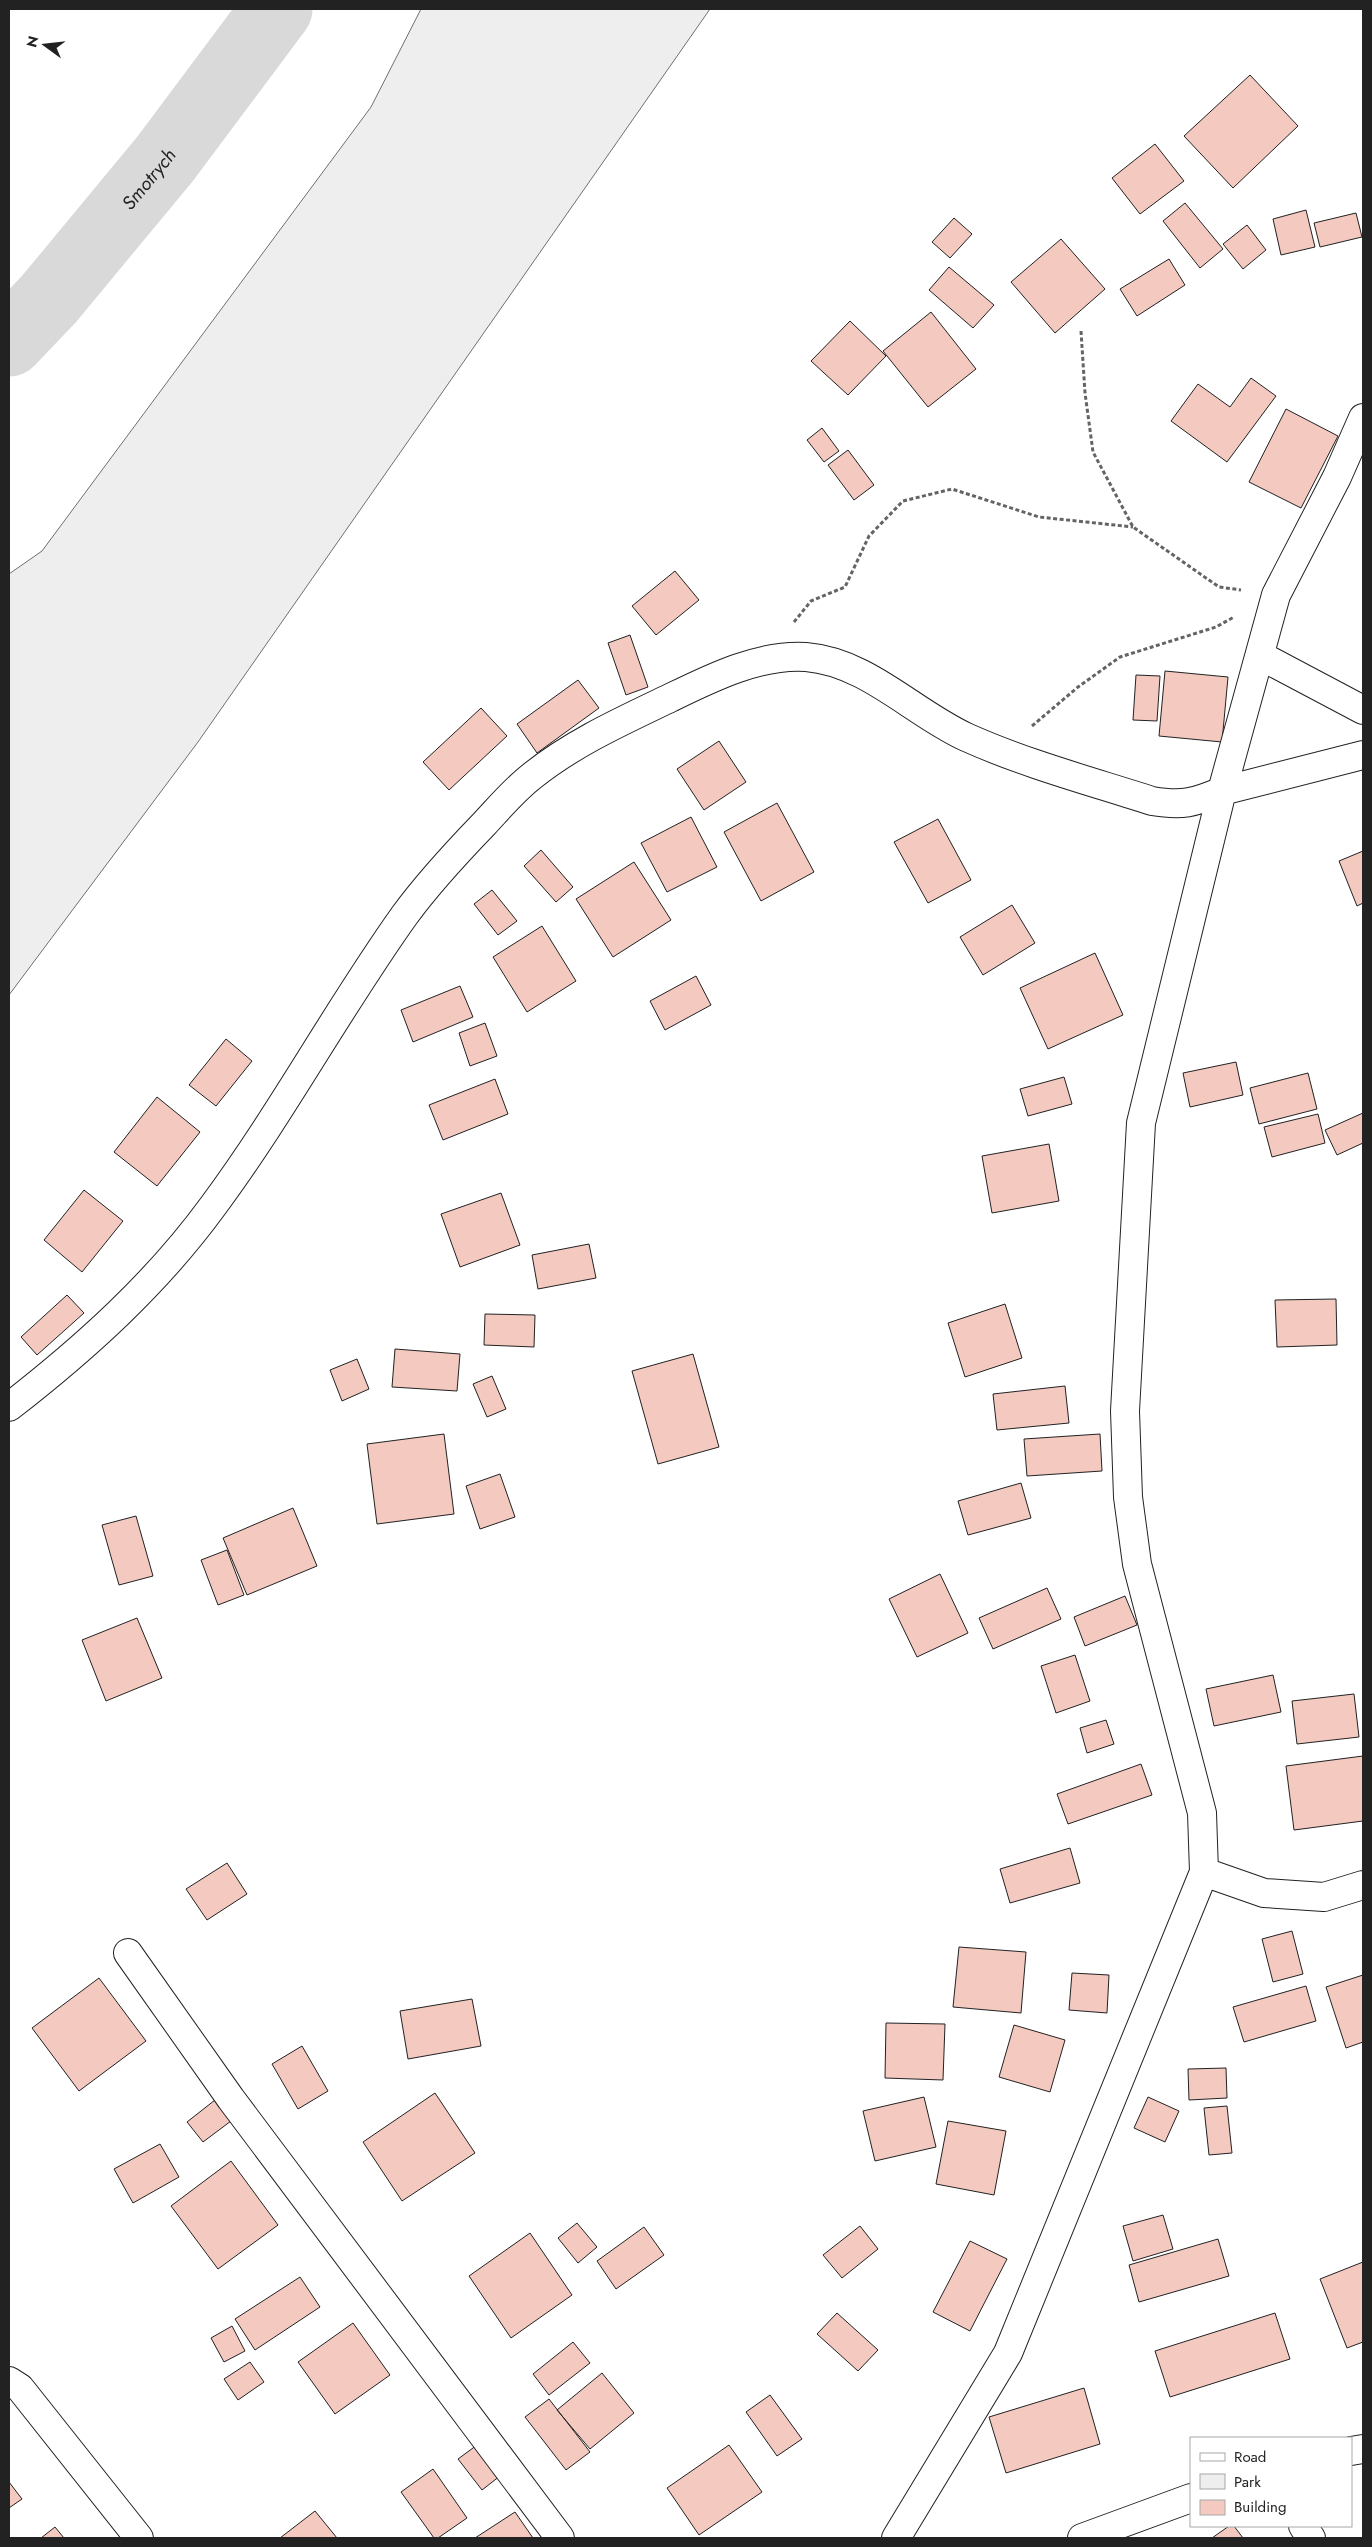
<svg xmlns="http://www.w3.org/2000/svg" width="1372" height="2547" font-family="Jost,sans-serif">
<rect width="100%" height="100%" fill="#fff"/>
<path fill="#eee" stroke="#6f6f6f" d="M421,9h289l-512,733 -189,253v-421l33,-23 329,-444z"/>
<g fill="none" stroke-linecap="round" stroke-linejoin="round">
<path stroke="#d9d9d9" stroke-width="71" id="s1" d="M9,341l40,-42 116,-140 112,-150"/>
</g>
<path fill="#f3c9c0" stroke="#222" d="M1250,75l48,51 -65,62 -49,-52z
M1155,144l29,37 -44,33 -28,-36z
M1185,203l38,46 -23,19 -37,-47z
M1306,210l9,37 -34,8 -8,-36z
M1356,213l6,24 -42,10 -6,-24z
M954,218l18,16 -22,24 -18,-16z
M1247,225l19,25 -23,19 -20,-25z
M1061,239l44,50 -50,44 -44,-51z
M1169,259l16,26 -48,31 -17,-27z
M949,267l45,38 -21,23 -44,-38z
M931,312l45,57 -48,38 -45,-56z
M850,321l36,35 -38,39 -37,-34z
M1251,378l25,18 -49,66 -56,-41 27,-37 32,23z
M1286,409l52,27 -37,72 -52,-26z
M822,428l17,23 -15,11 -17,-22z
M848,450l26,35 -20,15 -26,-35z
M675,571l24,29 -43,35 -24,-29z
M630,635l18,52 -22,8 -18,-52z
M1165,671l63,6 -6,65 -63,-6z
M1136,675l24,1 -3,45 -24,-1z
M578,680l21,28 -62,45 -20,-29z
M481,708l26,28 -58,54 -26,-28z
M719,741l27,41 -42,28 -27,-41z
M777,803l37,69 -53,29 -37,-69z
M691,817l26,50 -50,25 -26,-49z
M938,819l33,61 -43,23 -34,-61z
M541,850l32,37 -17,15 -32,-36z
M1363,851v52l-6,3 -18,-45z
M634,862l37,58 -58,37 -37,-58z
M492,890l25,31 -19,14 -24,-31z
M1012,905l23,38 -52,32 -23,-38z
M542,926l34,55 -49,31 -34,-55z
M1095,953l28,62 -75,34 -28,-61z
M696,976l15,29 -46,25 -15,-29z
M460,986l13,31 -60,25 -12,-32z
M485,1023l12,33 -27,10 -11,-33z
M226,1039l26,22 -36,45 -27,-21z
M1236,1062l7,33 -53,12 -7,-34z
M1308,1073l9,36 -58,15 -9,-36z
M1064,1077l8,27 -44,12 -8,-27z
M495,1079l13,35 -65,26 -14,-35z
M157,1097l43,35 -43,54 -43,-34z
M1363,1113v30l-26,12 -12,-25z
M1318,1114l7,29 -53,14 -8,-30z
M1049,1144l10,57 -67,12 -10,-57z
M84,1190l39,31 -41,51 -38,-32z
M501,1193l19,52 -60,22 -19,-53z
M589,1244l7,34 -58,11 -6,-34z
M67,1295l17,18 -47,42 -16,-18z
M1336,1299l1,46 -60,2 -2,-47z
M1005,1304l17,54 -57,19 -17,-54z
M485,1314l50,1 -1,32 -50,-2z
M395,1349l65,5 -3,37 -65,-4z
M693,1354l26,93 -61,17 -26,-93z
M357,1359l12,30 -27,12 -12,-31z
M492,1376l14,33 -19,8 -14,-33z
M1065,1386l4,37 -72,7 -4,-36z
M444,1434l10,80 -77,10 -10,-80z
M1100,1434l2,37 -75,5 -3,-37z
M500,1474l15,43 -35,12 -14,-43z
M1021,1483l10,35 -63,17 -10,-34z
M293,1508l24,58 -70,29 -24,-57z
M136,1516l17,60 -34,9 -17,-60z
M227,1550l17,45 -26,10 -17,-45z
M940,1574l28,59 -51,24 -28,-58z
M1047,1588l14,31 -68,30 -14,-31z
M1125,1596l12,29 -52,21 -11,-29z
M137,1618l25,60 -56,23 -24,-61z
M1075,1655l15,46 -34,12 -15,-47z
M1273,1675l8,37 -67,14 -8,-37z
M1354,1694l5,43 -62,7 -5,-43z
M1106,1720l8,24 -27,9 -7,-25z
M1363,1756v65l-69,9 -8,-64z
M1141,1764l11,31 -84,29 -11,-30z
M1070,1848l10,35 -70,20 -10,-34z
M227,1863l20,31 -40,26 -21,-31z
M1292,1931l11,43 -30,8 -11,-43z
M959,1947l67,5 -5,61 -68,-6z
M1072,1973l37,2 -2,38 -38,-3z
M1363,1975v67l-17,6 -20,-61z
M99,1978l47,63 -67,50 -47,-63z
M1306,1986l10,35 -72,21 -11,-35z
M472,1999l9,47 -73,13 -8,-48z
M886,2023l59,1 -2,56 -58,-2z
M1014,2025l51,15 -15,52 -51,-15z
M302,2046l26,45 -30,18 -26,-45z
M1226,2068l1,30 -38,2 -1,-31z
M435,2093l40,60 -73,48 -39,-59z
M924,2097l12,50 -61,14 -12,-50z
M1148,2097l31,14 -14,31 -31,-14z
M215,2100l16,21 -28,21 -16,-20z
M1227,2106l5,47 -23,2 -5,-47z
M948,2121l58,10 -12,64 -58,-11z
M160,2144l19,33 -46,26 -19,-34z
M231,2161l47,64 -60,44 -47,-63z
M1163,2215l10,34 -40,12 -10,-35z
M577,2223l20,24 -19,16 -20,-25z
M860,2226l18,23 -36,29 -19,-23z
M644,2227l20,28 -48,34 -19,-28z
M530,2233l42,62 -61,43 -42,-62z
M1218,2239l11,37 -90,26 -10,-37z
M970,2241l37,18 -37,72 -37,-19z
M1363,2262v80l-16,6 -27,-69z
M300,2277l20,30 -65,43 -20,-31z
M837,2313l41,37 -20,21 -41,-37z
M1275,2313l15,46 -120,38 -15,-46z
M353,2323l37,52 -55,39 -37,-52z
M232,2326l13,25 -21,11 -13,-24z
M573,2342l17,21 -41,32 -16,-21z
M250,2362l14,20 -26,18 -14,-21z
M602,2373l32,40 -44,36 -33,-39z
M1084,2388l16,56 -94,29 -17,-56z
M770,2395l32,44 -25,17 -31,-44z
M549,2399l41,53 -24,18 -41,-53z
M477,2445l23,31 -18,14 -24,-31z
M729,2445l33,47 -63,43 -32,-47z
M433,2469l34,49 -29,20h-4l-33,-46z
M9,2482l13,17 -13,9z
M315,2511l22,27h-57z
M515,2512l18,26h-58z
M1229,2526h5l9,12h-31z
M55,2527l9,11h-23z"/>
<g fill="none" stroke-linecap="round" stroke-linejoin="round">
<g stroke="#222" stroke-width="30">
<path id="minor" d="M1261,656l102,54
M9,1407c76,-59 147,-123 204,-201 69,-93 124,-196 191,-290 24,-33 52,-63 80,-92 15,-16 30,-34 48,-48 41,-33 90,-55 138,-78 41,-20 89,-44 136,-41 61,5 106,55 160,80 60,27 124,44 186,64 30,5 42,2 70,-10l54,-196 61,-118 26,-59
M1204,1872l60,21 60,4 39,-12
M128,1953l103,146 329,439
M9,2381l11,7 119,150
M1351,2451l12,-2
M1303,2526l8,12
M896,2538l112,-185 196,-481 -2,-59 -65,-249 -9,-67 -3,-86 16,-288 81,-332 141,-36
M1082,2538l109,-40"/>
</g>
<path stroke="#646464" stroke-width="3" stroke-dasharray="4 2.5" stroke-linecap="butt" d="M1081,331l4,62 8,59 40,75 86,60 22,3
M794,622l17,-21 34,-14 24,-51 34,-35 49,-12 87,28 94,10
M1032,726l46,-39 42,-30 96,-30 18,-10"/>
<use href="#minor" stroke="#fff" stroke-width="28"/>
</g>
<g text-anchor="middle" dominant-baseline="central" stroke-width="4" stroke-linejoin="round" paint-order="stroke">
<g font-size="19" font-style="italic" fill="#222" stroke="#fff">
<text stroke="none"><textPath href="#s1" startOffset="214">Smotrych</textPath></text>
</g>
</g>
<rect width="1372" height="2547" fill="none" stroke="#222222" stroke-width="20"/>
<rect x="1190" y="2437" width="162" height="90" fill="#ffffff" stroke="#a7a7a7"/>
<rect x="1200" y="2453" width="25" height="8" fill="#ffffff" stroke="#a7a7a7"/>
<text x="1234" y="2462" font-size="15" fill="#222222">Road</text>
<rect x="1200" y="2474" width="25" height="15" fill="#eeeeee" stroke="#a7a7a7"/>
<text x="1234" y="2487" font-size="15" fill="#222222">Park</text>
<rect x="1200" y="2500" width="25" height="15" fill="#f3c9c0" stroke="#a7a7a7"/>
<text x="1234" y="2512" font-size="15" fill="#222222">Building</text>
<g transform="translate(45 45) rotate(285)" stroke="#ffffff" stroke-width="4" paint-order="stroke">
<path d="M0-4L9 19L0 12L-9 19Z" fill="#222222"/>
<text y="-8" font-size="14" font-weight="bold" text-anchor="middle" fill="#222222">N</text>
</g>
</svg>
